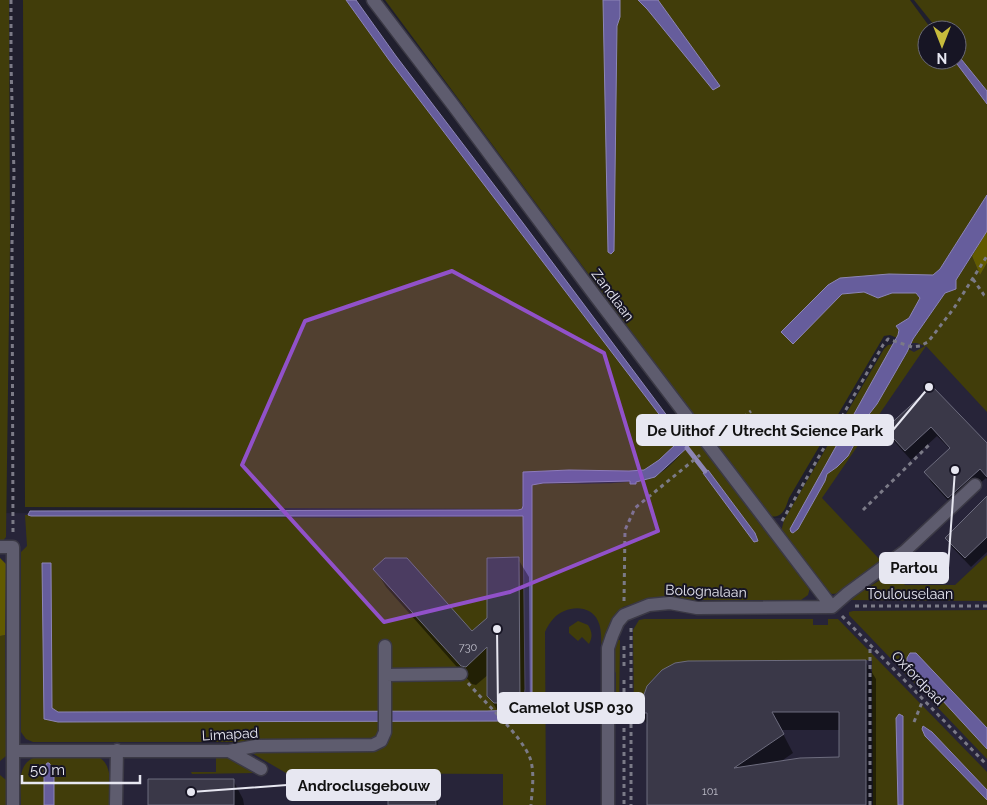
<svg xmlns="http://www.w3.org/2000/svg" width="987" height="805" font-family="Raleway,sans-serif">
<rect width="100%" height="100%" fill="#201f2e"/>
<path fill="#272439" d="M987,183v622h-987v-292l791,5 158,-257z"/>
<path fill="#413d0a" d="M0,0h9l1,242 -4,295 -4,5h-2z
M23,0h323l43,60 279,366 7,11 1,7 -17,16 -15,10 -15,1 -60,-1 -46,2 -1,37 -497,-2z
M385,0h525l22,30h-5v30h27l33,44v91l-47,74 -7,6 -72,1 -80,55 12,12 49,-49 22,-2 14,6 14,-5h24l4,5 -7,14 -14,18 -2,8 -7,-3 -6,1 -95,162c-4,12 -7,21 -21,18z
M914,0h73v91l-30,-37v-24h-19z
M972,256l8,19 7,-12v149l-61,-66 -104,152 60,64 -41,31 -9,1 -8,-5 -43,-57 3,-12 100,-171 4,-4 6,-1 -104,185 3,4 5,-4 27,-48 2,-8 10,-6 11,-11 9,-17 1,-7 5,-10 14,-18 30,-51 1,-4 6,3 11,-6 -8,-3h-6l34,-50 11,-4v-9z
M696,436l114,152 -2,7 -7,5h-117c-13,-10 -46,2 -61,7l-15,26 -5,24c-3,-11 0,-26 -5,-36 -8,-18 -33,-15 -44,-3 -4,4 -7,9 -9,14l1,173h-43v-31l-217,-1 -53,-31h-200l-7,-3 -5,-7v-180l6,-6 -2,-31 327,3 179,-2v-29l3,-3c29,-2 104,4 125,-10 15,-10 26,-25 37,-38z
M987,555v46l-137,-1 1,-2 42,-26 12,13h50z
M987,610v118l-71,-75 -9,7 80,89v10l-138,-144v-3l4,-1z
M644,619h169v6h15v-6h10l149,153v18l-61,-63 -1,9 62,64v5h-84v-88l-4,-3 -3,5 2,86h-25l-1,-145 -190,2c-27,7 -39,24 -43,51l-5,-1 -1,-82 6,-10z
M578,621l10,4c4,7 5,11 1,19l-7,-7 -4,4 -9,-8v-6z
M5,635l1,121 -6,5v-125z
M617,640h3l-1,72h-7v-6l4,-4v-29l-4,-5 1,-19z
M216,757h16l27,16 -67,1 -1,-2h25z
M33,758h67c14,9 9,32 9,47h-88c0,-16 -5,-39 12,-47z
M0,775l6,5v25h-6z"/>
<path fill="#615a00" d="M987,231v32l-7,12 -8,-19z
M0,558l6,6 -1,71 -5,1z"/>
<path fill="#665d9c" stroke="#8d86b6" d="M346,0h10l40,56 127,167 142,190 16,21 6,1 3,4v6l-35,32 -19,5v2h-6v-3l-87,2 -11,2v233l-5,3 -469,1 -14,-3 -2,-156h9l1,145 6,4 429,-1 36,-1 2,-21 -2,-173h-492l-3,-1 2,-4 488,-1 4,-1 1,-3v-34l46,-2 60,1 15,-1 15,-10 17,-16 -1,-7 -7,-11 -279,-366z
M603,0h17v17l-3,9 -3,225 -3,3 -3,-2z
M638,0h20l62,86 -7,4 -66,-81z
M957,54l30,37v13l-33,-44h3z
M987,195v36l-31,49v9l-11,4 -32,46 -6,13 -30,52 -14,18 -5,10 -1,7 -9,17 -11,11 -10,7 -2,7 -27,48 -5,4 -2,-1 -1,-3 108,-194 1,-5 -3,-4 13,-8 11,-20 -4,-5h-24l-14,5 -14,-6 -22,2 -49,50 -12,-12 47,-47 12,-7 49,-4 44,1 7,-6z
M708,470l47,63 3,8 -4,1 -51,-69z
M910,653h6l71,75v21l-80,-87v-4z
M899,714l4,2v89h-5l-2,-87z
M923,726l9,6 55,58v10l-62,-64 -3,-7z
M47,763h2l5,7v35h-10v-36z"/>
<path fill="#0007" fill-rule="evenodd" d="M932,387l55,57v35l-1,-1 -32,29 -23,-25 -6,-10 25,-23 -13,-13 -26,24 -19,-21 -6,-9z
M987,503v49l-16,15 -19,-20 -6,-9z
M518,559l11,18 1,144h-24l-6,-6 -11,-19v-22l-13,11 -4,-1 -86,-97 -11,-18 97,64 17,-15z
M865,661l11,18v126h-228v-79l-8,-13zM781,730h59v28l-60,4 13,-9z
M233,780l10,19 1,6h-95z
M435,793l3,6v6h-48z"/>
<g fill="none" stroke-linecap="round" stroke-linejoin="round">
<path stroke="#8d86b6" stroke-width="5" d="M687,448l18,23"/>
</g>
<path fill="#3a3848" stroke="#6d6c7e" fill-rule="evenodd" d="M932,386l55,57v34l-7,-8 -32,29 -24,-26 26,-24 -19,-21 -26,24 -20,-22z
M987,496v41l-22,21 -20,-20z
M519,557l1,146h-26l-7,-7v-49l-21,20 -5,-1 -88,-97 12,-11h22l65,73 15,-13v-60z
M866,660v145h-219v-92h-8l1,-7 7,-20 15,-16 13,-7 13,-2zM772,712h67v45l-39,1 -66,10 50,-34z
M148,779h86v26h-86z
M388,792h47l1,13h-48z"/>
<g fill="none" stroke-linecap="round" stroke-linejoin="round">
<g stroke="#3b3945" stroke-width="15">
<path id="minor" d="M373,0l80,105 143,192 236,310
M0,547h13v258
M832,607l16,-14 57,-42 70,-66
M385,675v-29
M13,751h216l27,-5 117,-1 8,-4 4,-9v-57l76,-1
M229,751l32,18
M116,805l1,-55
M608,805v-157l4,-12 6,-14 6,-7 25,-10 21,-2 27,5 135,-1"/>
</g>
<path stroke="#7b7a87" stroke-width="3" stroke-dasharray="4 4" stroke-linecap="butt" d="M11,0v65l3,109 -2,69 1,291
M973,279l11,16 3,2
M718,437l33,-26
M863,510l67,-66
M782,521l101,-176 5,-6 24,8 8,-1 8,-4 26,-34 33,-52
M624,601l1,-71 10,-22 65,-53
M855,606h132
M842,616l145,149
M631,628v177
M624,666v-21
M624,680v125
M468,683c17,20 53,52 62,75 5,14 2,33 1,47
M914,722l9,-22
M870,805v-159"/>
<use href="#minor" stroke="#5e5c6e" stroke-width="12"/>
</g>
<path fill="#9151c9" fill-opacity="0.2" stroke="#9151c9" stroke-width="4" stroke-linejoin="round" d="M452,271l152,82 54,178 -148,61 -126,30 -142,-157 63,-144z"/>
<g text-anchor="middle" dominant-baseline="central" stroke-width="4" stroke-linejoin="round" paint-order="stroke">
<g font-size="11" fill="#bcbbc7">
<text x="468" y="647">730</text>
<text x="710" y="791">101</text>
</g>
<g font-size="14" fill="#e7e7f1" stroke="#171524">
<text transform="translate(613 295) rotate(53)">Zandlaan</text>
<text transform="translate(706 591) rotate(2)">Bolognalaan</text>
<text x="910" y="594">Toulouselaan</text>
<text transform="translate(918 678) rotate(46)">Oxfordpad</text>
<text transform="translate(230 734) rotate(-3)">Limapad</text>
</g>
</g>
<path fill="none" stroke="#e7e7f1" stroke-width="2" d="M929 387L893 430M955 470L948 568M497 629L498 708M191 792L287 785"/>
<g fill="#e7e7f1" stroke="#171524" stroke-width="2">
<circle cx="929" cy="387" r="5"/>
<circle cx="955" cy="470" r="5"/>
<circle cx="497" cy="629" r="5"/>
<circle cx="191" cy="792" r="5"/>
</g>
<g fill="#e7e7f1" stroke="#e7e7f1" stroke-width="2">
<rect x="637" y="415" width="256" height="30" rx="5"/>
<rect x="880" y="553" width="68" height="30" rx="5"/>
<rect x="498" y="693" width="146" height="30" rx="5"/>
<rect x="287" y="770" width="153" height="30" rx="5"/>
</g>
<g font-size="15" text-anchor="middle" font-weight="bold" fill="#111">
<text x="765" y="436">De Uithof / Utrecht Science Park</text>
<text x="914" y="573">Partou</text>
<text x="571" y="713">Camelot USP 030</text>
<text x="364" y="791">Androclusgebouw</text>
</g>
<g transform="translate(942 45) rotate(180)"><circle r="24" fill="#171524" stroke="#6a6976"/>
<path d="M0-4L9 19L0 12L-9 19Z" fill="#c7bb3c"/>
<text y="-8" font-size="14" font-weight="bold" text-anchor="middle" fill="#e7e7f1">N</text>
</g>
<path d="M22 775v8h118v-8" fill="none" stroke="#e7e7f1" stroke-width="2.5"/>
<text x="30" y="775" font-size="15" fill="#e7e7f1" stroke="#171524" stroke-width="4" paint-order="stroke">50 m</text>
</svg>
